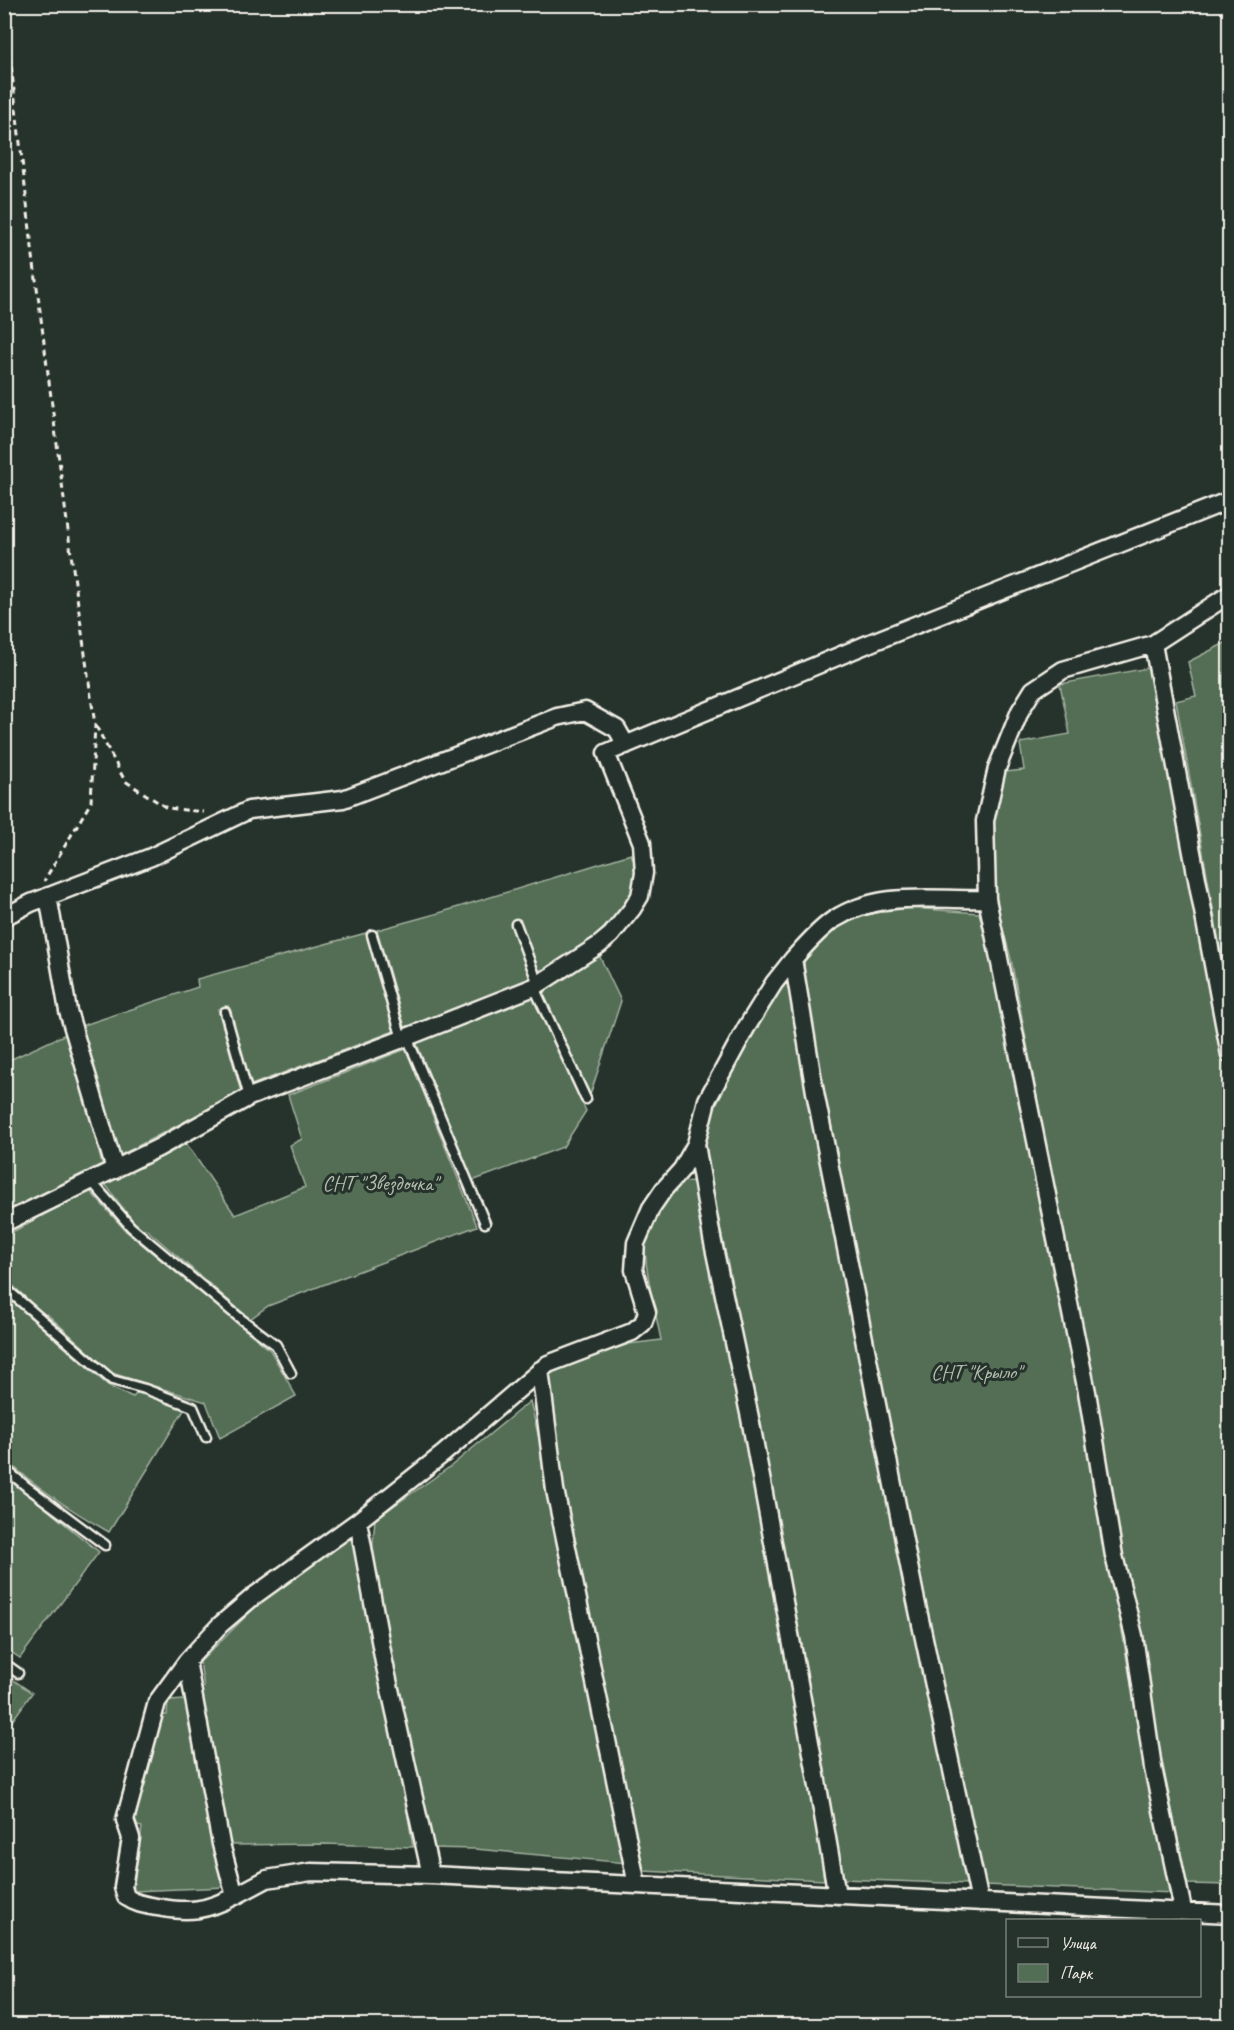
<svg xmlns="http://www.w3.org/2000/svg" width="1234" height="2030" font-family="Caveat,sans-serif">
<rect width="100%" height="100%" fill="#26332d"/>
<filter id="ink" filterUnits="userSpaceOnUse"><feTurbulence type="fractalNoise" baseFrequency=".0167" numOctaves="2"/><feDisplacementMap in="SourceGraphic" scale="12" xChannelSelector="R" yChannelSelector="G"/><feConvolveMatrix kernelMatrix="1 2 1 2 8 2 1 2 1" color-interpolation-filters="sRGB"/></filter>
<g filter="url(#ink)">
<path fill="#526e55" stroke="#a3b09e" stroke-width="1.5" d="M1229,641v357l-53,-297 20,-5 -8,-34z
M1153,667l76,419v799l-42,-1 -32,-158 -144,-767 -15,-56 -5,-70 14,-61 19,-2 -4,-27 50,-9 -10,-50z
M631,854l9,22c-4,8 -8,17 -13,24 -16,23 -61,72 -90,70l-18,-49 -7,1 18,56 -63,28 -62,21 -28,-97 62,-17z
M911,908l68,5 13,50 105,526 43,245 34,159 -189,-8 -26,-104 -92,-461 -64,-342 2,-23c9,-8 18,-19 28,-26 21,-15 53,-18 78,-21z
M366,933l28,98 -143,54 -23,-79 -10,3 23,83 -124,65 -39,-130 120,-40 -1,-8z
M599,955l22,46 -31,94 -48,-103z
M788,981l181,903 -126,-5 -113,-604 -27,-130 5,-33 70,-128z
M532,996l54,115 -23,36 -91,34 -56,-139z
M68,1033l34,131 -97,48v-150z
M406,1049l71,177 -209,80 -18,13 -104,-90 -3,1 -12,-11 -26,-35 66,-32 15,-9 49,72 70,-28 -15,-42 12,-6 -14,-44z
M694,1181l34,153 88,469 8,77 -181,-9 -11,-44 -66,-321 -21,-123 5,-10 10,-6 69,-23 32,-4c-4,-21 -20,-85 -15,-102 5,-20 22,-41 34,-56z
M89,1190l37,41 144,119 26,46 -76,42 -14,-36 -94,-29 -65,-59 -3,1 -36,-34 -3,-4v-41z
M5,1295l105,92 23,10 6,-6 45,19 -75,122c-37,-21 -73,-45 -104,-73z
M530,1401l17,70 80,392 -152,-14 -45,-1 -58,-292 3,-37 76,-53z
M5,1475l94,77 -79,106 -15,-10z
M352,1537l49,236 12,74 -88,-3 -98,1 -31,-155 8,-3 -4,-25 61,-61z
M5,1674l27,19 -27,38z
M185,1700l40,187 -92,4 9,-64 -8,-2 25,-110h8l1,-14z"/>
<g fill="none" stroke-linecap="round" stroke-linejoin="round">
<g stroke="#f4f1e8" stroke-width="13">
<path id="lane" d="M516,924l22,60
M372,935l30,104
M534,987l52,112
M225,1012l24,85
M407,1037l78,186
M91,1181l40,46 110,92 35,26 15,28
M4,1287l108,93 33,9 48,18 13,30
M4,1468l23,19 78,58
M4,1663l14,10"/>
</g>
<g stroke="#f4f1e8" stroke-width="21">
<path id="street" d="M1153,644l77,411
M48,896l20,115 47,159
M4,917l27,-14 120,-46 98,-47 94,-11 214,-82 28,-6 32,18 9,16
M793,959l-19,24 -28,45 -39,72 -11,44 16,94 38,180 64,346 23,131
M4,1223l154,-75 91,-51 148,-56 137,-54 65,-42 12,-10 21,-26 8,-13 4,-23 -2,-30 -36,-90 269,-112 355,-141
M540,1370l15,120 82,395
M358,1521l-104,75 -34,29 -33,36 34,183 14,52 32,-17 44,-7 120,3 799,39
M187,1661l-30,41 -32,118 6,18 -8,49 3,10c10,7 20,8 31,10 32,6 49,4 78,-11
M431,1875l-47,-213 -26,-141 85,-67 105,-90 84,-32 11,-9 4,-11 -13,-42 2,-27 15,-35 13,-19 18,-20 14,-25
M980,1902l-65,-306 -100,-504 -22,-133c13,-14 24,-28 40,-39 48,-31 101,-19 154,-21
M1183,1910l-30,-142 -19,-132 -20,-80 -27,-164 -100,-493 -2,-78 12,-53 23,-57 13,-21 30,-20 90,-26 77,-50"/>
</g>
<path stroke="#f4f1e8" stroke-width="3" stroke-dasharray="6 4.5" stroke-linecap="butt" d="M7,4l3,52 23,200 38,298 24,171 -4,77 -47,79
M96,726l29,55 42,27 37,4"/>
<use href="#lane" stroke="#26332d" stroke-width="8"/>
<use href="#street" stroke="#26332d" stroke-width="16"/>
</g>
</g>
<g text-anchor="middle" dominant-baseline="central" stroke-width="6" stroke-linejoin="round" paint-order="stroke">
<g font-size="21" fill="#b3bdad" stroke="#26332d">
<text x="380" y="1183">СНТ "Звездочка"</text>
<text x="976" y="1372">СНТ "Крыло"</text>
</g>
</g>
<rect width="1234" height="2030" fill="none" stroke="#26332d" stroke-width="24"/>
<rect x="12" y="12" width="1210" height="2006" fill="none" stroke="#f4f1e8" stroke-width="2" filter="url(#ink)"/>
<rect x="1006" y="1919" width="195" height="78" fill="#26332d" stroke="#787f78" stroke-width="1.5"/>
<rect x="1018" y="1938" width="30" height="9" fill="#26332d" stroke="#787f78" stroke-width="1.5"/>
<text x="1060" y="1949" font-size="18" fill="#f4f1e8">Улица</text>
<rect x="1018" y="1964" width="30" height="18" fill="#526e55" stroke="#787f78" stroke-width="1.5"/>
<text x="1060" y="1979" font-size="18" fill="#f4f1e8">Парк</text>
</svg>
